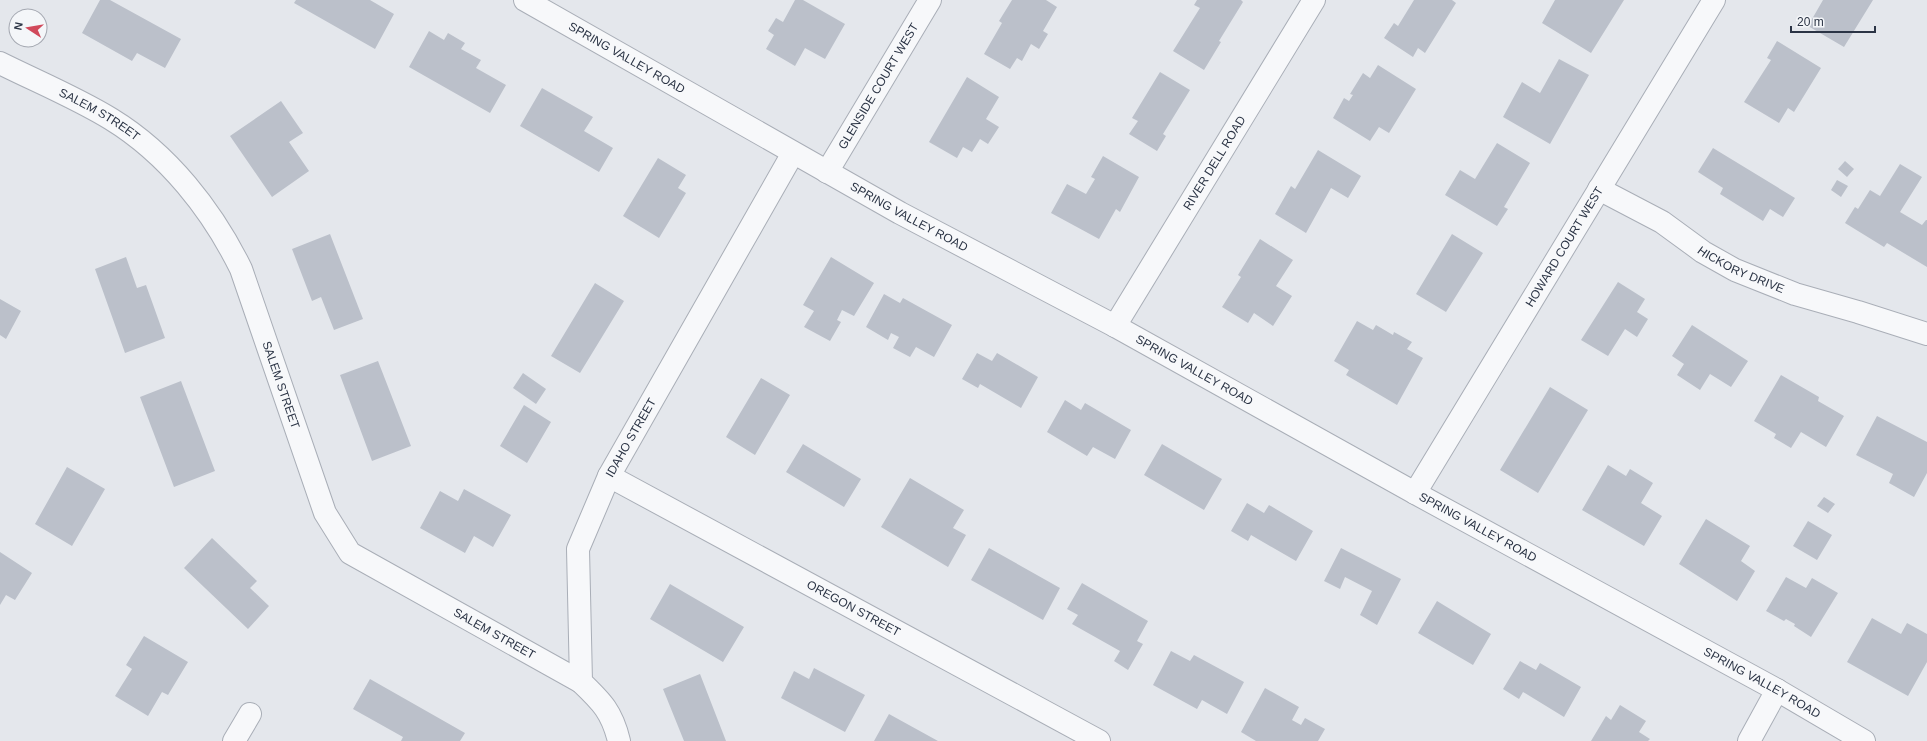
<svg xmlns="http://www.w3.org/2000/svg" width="1927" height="741" font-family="Arial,sans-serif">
<rect width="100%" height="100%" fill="#e4e7ec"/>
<path fill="#bbc0ca" d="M100,0h10l71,39 -16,29 -28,-15 -5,8 -50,-28z
M296,0h74l24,14 -19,35 -81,-46z
M795,0h8l42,24 -20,35 -20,-11 -10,18 -29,-17 8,-14 -6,-4 8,-13 7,4z
M1012,0h34l11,7 -14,24 5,3 -9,15 -8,-5 -9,17 -5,-3 -7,11 -26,-15 18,-31 -3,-2z
M1197,0h44l2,2 -24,39 2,1 -17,28 -31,-19 27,-43 -6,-3z
M1414,0h38l4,3 -31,50 -7,-5 -5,9 -29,-19 10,-15 4,3z
M1555,0h69l-33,53 -49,-30z
M1823,0h50l-29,47 -36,-21z
M429,31l15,9 4,-7 17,10 -4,6 20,11 -5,8 30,17 -16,28 -81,-46z
M1777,41l44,27 -27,44 -6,-4 -9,15 -35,-21 27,-42 -4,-2z
M1559,59l30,16 -39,69 -47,-27 19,-35 18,11z
M1378,65l38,24 -27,44 -10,-6 -9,14 -37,-23 11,-20 5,3 4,-6 -3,-1 13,-21 7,5z
M1160,72l30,18 -27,44 3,2 -9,15 -28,-17 9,-13 -6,-3z
M967,77l32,20 -13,22 13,8 -11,17 -8,-5 -8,13 -9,-5 -6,11 -28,-16z
M542,88l51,29 -9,14 29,17 -14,24 -79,-46z
M281,101l22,32 -14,9 20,29 -37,26 -42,-61z
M1497,143l33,20 -26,44 4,2 -11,17 -52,-31 15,-25 15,9z
M1713,148l82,50 -12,19 -13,-8 -7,12 -43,-27 3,-6 -25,-16z
M1318,150l43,26 -13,22 -17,-10 -25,45 -31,-19 16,-28 4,3z
M1103,156l36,21 -19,35 -4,-3 -17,30 -48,-26 16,-29 19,10 9,-15 -4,-2z
M658,158l28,17 -8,13 8,5 -27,45 -36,-22z
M1845,161l9,8 -7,8 -9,-8z
M1900,164l22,13 -22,35 22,13 4,-5h1v47l-40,-24 -3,4 -39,-24 10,-16 3,2 12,-19 10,6z
M1837,180l11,6 -7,11 -10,-7z
M330,234l33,85 -29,11 -13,-33 -9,4 -20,-52z
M1452,234l31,19 -37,59 -30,-18z
M1260,239l33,21 -17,26 16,10 -19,30 -19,-13 -6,10 -26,-16 19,-30 -3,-2z
M126,257l11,31 9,-3 19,53 -40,15 -30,-84z
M831,257l43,26 -20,33 -12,-6 -5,10 4,2 -11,19 -26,-14 10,-16 -11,-6z
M1618,282l27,17 -8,13 11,7 -11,18 -12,-8 -17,27 -27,-16z
M595,283l29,18 -44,72 -29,-17z
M884,294l16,9 3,-5 49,27 -18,32 -18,-10 -6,10 -17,-9 6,-11 -8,-4 -3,7 -22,-13z
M0,299l21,12 -15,28 -6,-4z
M1357,321l16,9 3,-5 17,10 1,-3 18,10 -5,7 16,9 -26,47 -51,-30 3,-5 -15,-9z
M1692,325l56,36 -17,26 -21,-13 -10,16 -23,-15 7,-11 -12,-8z
M977,353l15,8 5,-8 41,24 -17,31 -41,-24 -2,4 -16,-9z
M378,361l33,85 -39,15 -32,-86z
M523,373l23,16 -10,15 -23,-16z
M1781,375l38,22 -1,4 26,15 -18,31 -25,-15 -10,16 -17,-10 2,-4 -22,-13z
M761,378l29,17 -35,60 -29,-18z
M181,381l34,90 -41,16 -34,-90z
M1550,387l38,23 -50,83 -38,-23z
M1065,400l16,10 4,-7 46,27 -16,29 -22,-12 -6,9 -40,-24z
M524,405l27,17 -24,41 -27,-17z
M1877,416l50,26v31l-13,24 -25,-14 4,-9 -37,-19z
M803,444l58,35 -17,28 -58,-35z
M1162,444l60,35 -18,31 -60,-35z
M1608,465l18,11 4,-7 23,14 -12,20 21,13 -18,30 -62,-36z
M67,467l38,22 -33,57 -37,-22z
M910,478l54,32 -11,18 13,7 -18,32 -67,-40z
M464,489l47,26 -18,32 -19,-11 -9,17 -45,-25 20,-37 18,10z
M1824,497l11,7 -7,9 -11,-7z
M1247,503l17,10 5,-8 44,26 -17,30 -45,-26 -3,6 -17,-10z
M1706,519l44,27 -9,15 14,10 -18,30 -58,-37z
M1808,521l24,14 -15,25 -24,-14z
M212,538l45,43 -7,7 19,18 -21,23 -64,-61z
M989,548l71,40 -17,32 -72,-40z
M1341,548l60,31 -24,46 -17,-10 12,-24 -27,-14 -5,12 -16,-8z
M0,552l32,21 -17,27 -9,-5 -6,10z
M1786,577l20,11 6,-10 26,15 -27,44 -17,-11 1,-2 -9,-5 -2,2 -18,-10z
M1082,583l66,38 -11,20 6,3 -15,26 -14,-9 6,-10 -48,-27 6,-9 -11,-6z
M670,584l74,43 -21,35 -73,-43z
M1437,601l54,33 -18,31 -55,-32z
M1872,618l29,16 6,-11 20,11v28l-19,34 -61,-34z
M144,636l44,26 -20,33 -6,-3 -14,24 -33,-20 17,-27 -6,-4z
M1171,651l19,10 4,-6 50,27 -17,32 -25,-14 -5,9 -44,-24z
M1520,661l16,9 4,-7 41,24 -17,30 -41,-25 -4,7 -16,-10z
M814,668l51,27 -20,37 -64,-34 13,-27 15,8z
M700,674l26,67h-42l-21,-52z
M370,679l95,54 -5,8h-59l2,-4 -50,-28z
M1265,688l34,19 -7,13 9,5 4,-7 20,11 -7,12h-62l-15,-9z
M1620,705l26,16 -7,11 11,7 -2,2h-57l15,-25 5,4z
M889,714l49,27h-64z"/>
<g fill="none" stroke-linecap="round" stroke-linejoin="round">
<g stroke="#a9aeb7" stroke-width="24">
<g id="minor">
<path id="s1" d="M0,63c36,18 77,35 111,56 57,35 101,91 130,150l84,244 25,40 231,129"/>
<path id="s2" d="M827,172l103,-172"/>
<path id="s3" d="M1599,189l63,33 41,30 32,18 60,24 63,18 69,22"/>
<path id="s4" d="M1115,326l199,-326"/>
<path id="s5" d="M609,476l490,265"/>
<path id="s6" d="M1415,493l299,-493"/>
<path d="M234,741l16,-27"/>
<path id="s7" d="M619,741c-7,-29 -17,-39 -38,-59l-3,-133 31,-73 184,-323"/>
<path d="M1749,741l28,-51"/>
</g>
</g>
<g stroke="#a9aeb7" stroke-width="24">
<g id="tertiary">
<path id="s8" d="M525,0l375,213 215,113 300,167 362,197 87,51"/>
</g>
</g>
<use href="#minor" stroke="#f7f8fa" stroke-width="22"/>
<use href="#tertiary" stroke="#f7f8fa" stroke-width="22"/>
</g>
<g text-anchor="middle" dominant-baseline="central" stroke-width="3.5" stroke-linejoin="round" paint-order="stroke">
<g font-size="12" fill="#2b3445" stroke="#f4f6f9">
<text stroke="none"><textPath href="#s8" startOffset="117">SPRING VALLEY ROAD</textPath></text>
<text stroke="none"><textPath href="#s2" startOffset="100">GLENSIDE COURT WEST</textPath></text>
<text stroke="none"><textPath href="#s1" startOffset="112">SALEM STREET</textPath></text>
<text stroke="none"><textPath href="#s4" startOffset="191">RIVER DELL ROAD</textPath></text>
<text stroke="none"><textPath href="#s8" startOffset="441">SPRING VALLEY ROAD</textPath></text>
<text stroke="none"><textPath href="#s6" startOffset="288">HOWARD COURT WEST</textPath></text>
<text stroke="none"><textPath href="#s3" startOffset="164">HICKORY DRIVE</textPath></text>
<text stroke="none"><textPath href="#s8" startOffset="765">SPRING VALLEY ROAD</textPath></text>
<text stroke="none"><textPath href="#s1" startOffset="448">SALEM STREET</textPath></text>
<text stroke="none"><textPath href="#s7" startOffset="328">IDAHO STREET</textPath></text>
<text stroke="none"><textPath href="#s8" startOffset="1089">SPRING VALLEY ROAD</textPath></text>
<text stroke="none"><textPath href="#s5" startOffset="278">OREGON STREET</textPath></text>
<text stroke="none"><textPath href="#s1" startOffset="796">SALEM STREET</textPath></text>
<text stroke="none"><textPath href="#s8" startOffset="1413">SPRING VALLEY ROAD</textPath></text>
</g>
</g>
<g transform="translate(28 28) rotate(282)"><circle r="19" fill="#f4f6f9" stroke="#a4a8b1"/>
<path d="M0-3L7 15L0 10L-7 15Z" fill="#d1495b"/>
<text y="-6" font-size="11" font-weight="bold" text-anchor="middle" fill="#2b3445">N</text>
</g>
<path d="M1791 26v6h84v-6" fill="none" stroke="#2b3445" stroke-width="2"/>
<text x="1797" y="26" font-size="12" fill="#2b3445" stroke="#f4f6f9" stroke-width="3" paint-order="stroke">20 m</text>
</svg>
